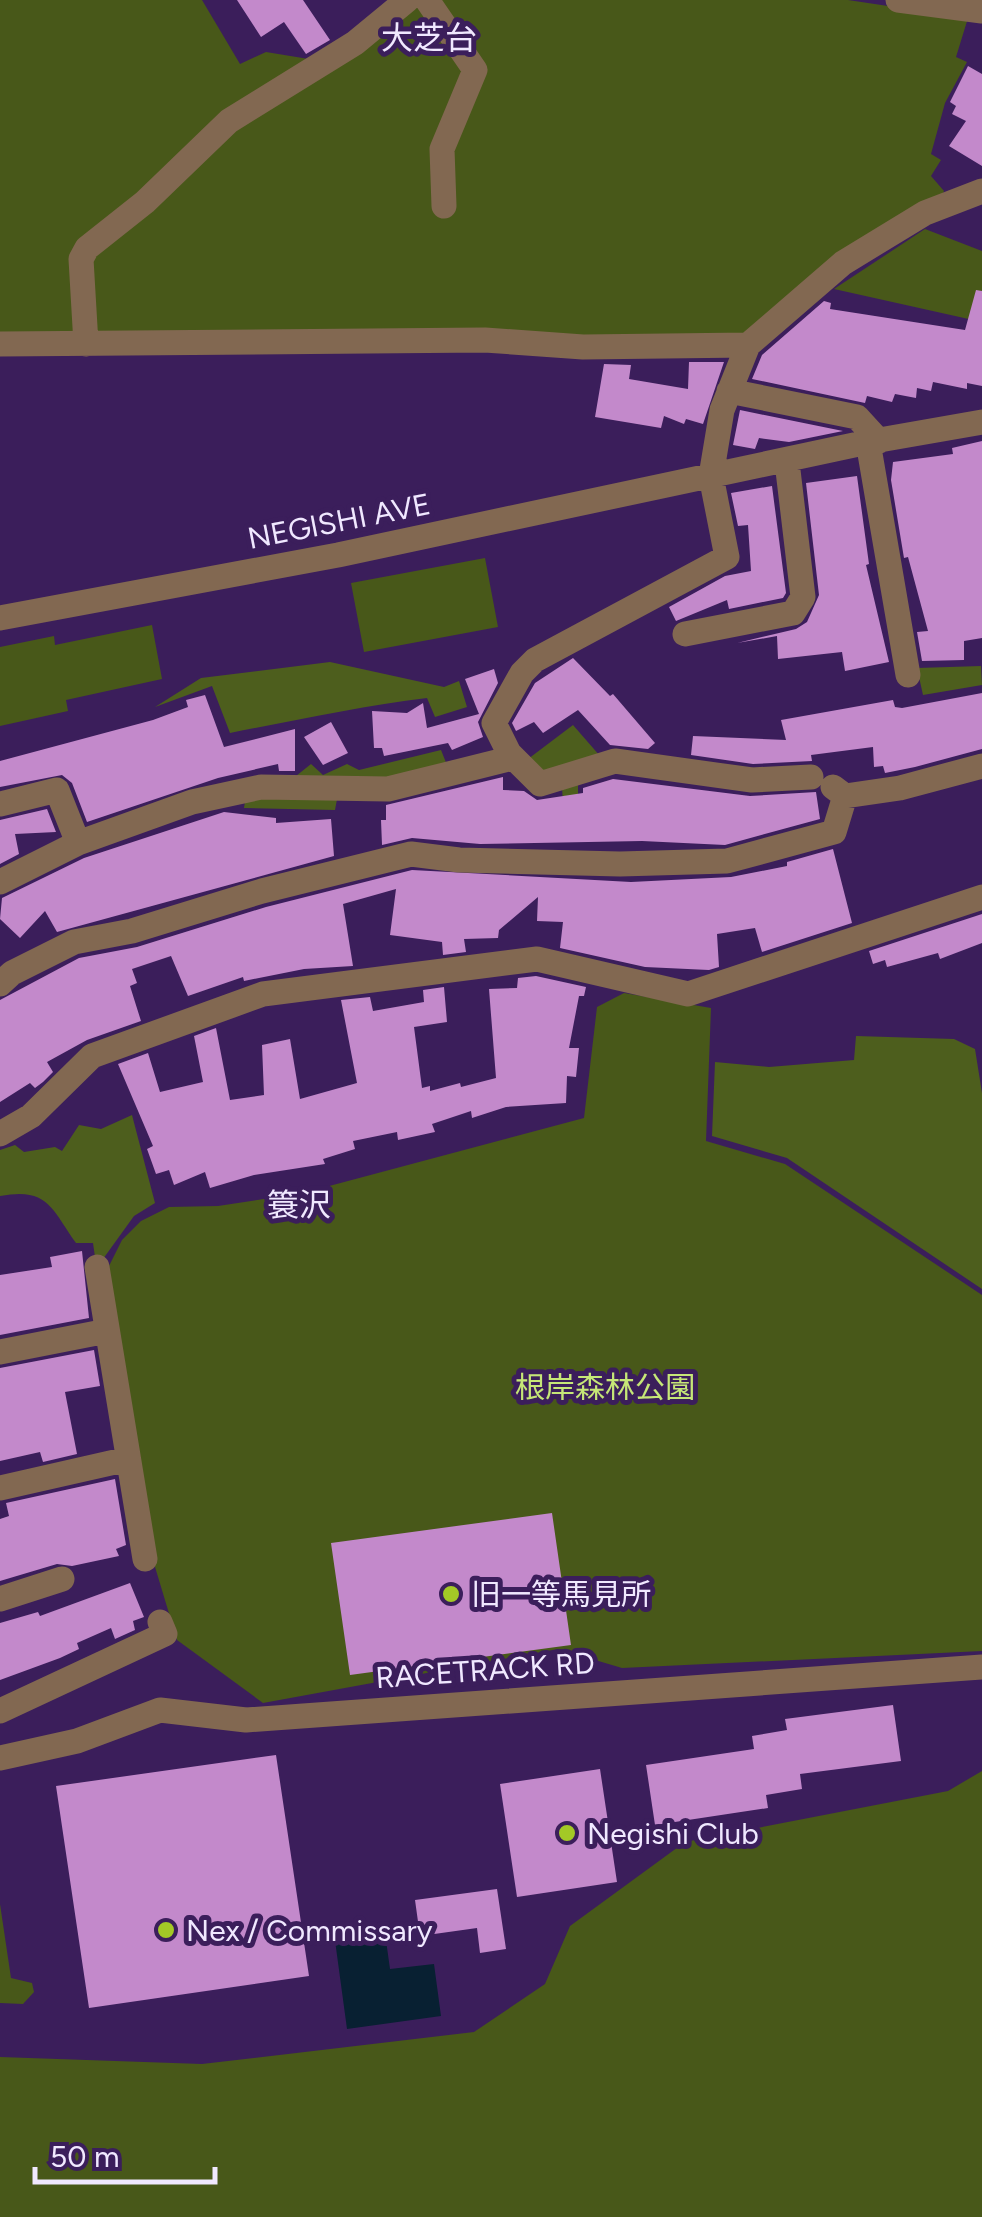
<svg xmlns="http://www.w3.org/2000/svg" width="982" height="2217" font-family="Figtree,'Noto Sans JP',sans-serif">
<rect width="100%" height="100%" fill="#3b1e5b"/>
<path fill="#485819" d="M0,0h202l38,64 26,-12 61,10 72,-62h449l120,18 -12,39 11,5 -22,41 -14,51 10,6 -10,16 13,15 -6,11 -190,136 -748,2z
M925,229l57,22v71l-148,-33z
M485,558l13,69 -134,25 -13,-69z
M152,625l10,54 -96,21 2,11 -68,15v-79l54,-11 1,9z
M624,993l87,15 -5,133 79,23 197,131v356l-360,17 -64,-19 -295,54 -86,-63 -28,-93 -40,-281 13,-26 19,-19 28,-14 49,-1 85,-13 281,-75 13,-111z
M982,1771v446h-982v-160l202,7 272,-32 71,-48 25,-58 115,-84 263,-51z
M0,1904l11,74 21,5 2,9 -11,12 -23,-1z"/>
<path fill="#4d5e1d" d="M330,662l114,25 15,-6 8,26 -32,10 -8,-19c-64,8 -131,22 -197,35l-18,-47 -57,21 46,-29z
M981,666l1,19 -59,10 -6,-27z
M573,725l27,31 -22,10v51l-14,-1 -2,-28 -34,-29z
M441,750l6,15 -62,17 -45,1 -5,27 -91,-2 4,-26 48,-6 15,-12 12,11 24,-11 12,6z
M856,1036l98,3 21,10 7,44v196l-195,-131 -75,-22 3,-74 54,5 85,-7z
M132,1115l23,88 -21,13 -31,43 -8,-2 -2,-14h-17c-25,-35 -28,-56 -76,-47v-46l15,-5 9,7 31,-5 7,4 17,-26 22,4z"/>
<path fill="#082032" d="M384,1926l6,43 44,-5 7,52 -94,13 -13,-96z"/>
<path fill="#c389cb" d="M237,0h66l27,40 -24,14 -22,-32 -23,15z
M968,66l14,8v92l-33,-20 17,-25 -14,-7 4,-8 -6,-4z
M976,290l6,1v95l-15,-3v6l-34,-7 -2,9 -14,-3 -1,10 -21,-4 -3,8 -25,-6 -2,7 -113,-24 10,-24 62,-54 7,2 -1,6 135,21z
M689,362h35l-21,62 -17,-5 -2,5 -20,-8 -3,12 -66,-11 9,-53 27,1 -2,14 59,10z
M740,410l103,21 -54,11 -30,-4 -4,11 -22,-4z
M982,441v197l-18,3v19l-42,1 -5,-29 11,-1 -20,-74 -4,1 -13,-78 2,-18 60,-8 -1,-6z
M857,476l12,88 -3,1 23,97 -44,9 -3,-19 -64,7 -1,-23 -40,7 59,-14 11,-7 12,-27 -13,-112z
M772,486l14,107 -3,5 -54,11 -2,-9 -51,21 -7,-14 56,-31 26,-5 -3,-46 -10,1 -7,-33z
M573,658l37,38 3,-2 42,49 -7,6 -38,-4 -32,-35 -35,23 -9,-11 -18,9 -4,-8 23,-40z
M494,669l4,14 -20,39 5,15 -31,13 -4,-7 -64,13 -2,-8h-8l-2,-37 35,2 16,-10 4,25 52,-14 -14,-35z
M982,693v56l-67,18 -30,6 -2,-7 -9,1 -1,-20 -62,8 1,6 -59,3 -62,-9 2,-19 93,4 -5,-20 112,-20 2,7 7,1z
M205,695l19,52 71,-18v42h-16l-1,-7 -60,14 -131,44 -15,-39 -10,-8 -62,12v-26l153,-41 35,-13 -2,-7z
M331,722l17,31 -25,12 -19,-28z
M503,777v13l21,1 13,9 46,-7v-5l30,-9 137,17 66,-4 4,27 -95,26 -83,-4 -162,3 -68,-6 -30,7 -1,-25h5v-15z
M47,809l9,23 -41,2 4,20 -19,10v-44z
M224,812l52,6v5l55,-4 3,37 -277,76 -12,-21 -25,27 -20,-19 2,-21 82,-40z
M833,849l19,74 -90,29 -7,-24 -38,6 2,33 -10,3 -64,-3 -85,-19 3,-26 -26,-1 1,-24 -39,33 -1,8 -34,1 2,13 -23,3 -1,-13 -52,-7 6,-46 -53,15 10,62 -49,3 -60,12 -1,-4 -55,19 -17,-40 -39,13 5,14 -7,3 11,35 -54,19 -40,22 6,10 -10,10 -8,6 -5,-5 -30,19v-102l79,-42 58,-11 129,-40 146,-37 219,12 100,-5 56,-11v-4z
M982,914v29l-42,16 -2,-6 -51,14 -2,-7 -12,4 -4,-13z
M536,976l50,11 -2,9h-5l-10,52h10l-3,29 -9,-1 -1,27 -60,4 -34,11 -1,-7 -39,13 3,8 -37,8 -1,-8 -44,9 2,8 -32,10 2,5 -71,11 -44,13 -5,-16 -31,13 -5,-15 -13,4 -9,-25 6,-3 -35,-82 30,-11 12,39 43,-10 -9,-46 22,-8 14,72 34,-5 -2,-50 28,-6 10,60 57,-16 -16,-83 29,-3 3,14 51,-9 -1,-12 21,-3 3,35 -33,5 8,61 8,-2v5l30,-8 1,4 35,-9 -7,-89 28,-1 1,-10z
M82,1251l7,67 -89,17v-60l52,-8 -2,-10z
M94,1350l6,36 -35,6 12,62 -34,8 -3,-10 -40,9v-93z
M115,1479l11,66 -10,4 3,7 -47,10 -15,-2 -57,17v-62l9,-3 -3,-13z
M552,1513l19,132 -221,30 -19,-132z
M130,1583l14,34 -11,4 2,9 -20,9 -4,-11 -34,15 2,6 -19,9 -60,22v-57l38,-11 2,4z
M893,1705l8,56 -101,13 2,15 -36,6 2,13 -113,17 -9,-60 108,-16 -2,-13 35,-6 -2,-11z
M276,1755l33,221 -220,32 -33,-222z
M600,1769l17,113 -100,15 -17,-113z
M497,1889l9,60 -26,4 -3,-25 -57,8 -5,-36z"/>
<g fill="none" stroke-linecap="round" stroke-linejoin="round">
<path stroke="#826851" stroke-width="25" d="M427,0l48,70 -33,79 2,57
M898,0l84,11
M0,344l485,-4 98,7 165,-2
M86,344l-5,-85 6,-11 58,-46 84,-81 126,-78 52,-43
M729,391l128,26 22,24
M868,442l40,233
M0,618l338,-63 530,-113 114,-20
M685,634l108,-21 10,-16 -16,-135
M811,777l-59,3 -137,-19 -75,23 -31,-31 -15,-30 28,-50 13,-13 192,-103 -16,-81 11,-66 26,-65 95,-82 82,-50 57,-22
M833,787l12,9 55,-8 82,-22
M0,804l57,-14 21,53
M0,882l78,-39 114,-41 69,-15 127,2 125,-31
M0,984l12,-11 62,-31 58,-11 130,-40 149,-37 48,6 161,4 107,-3 107,-29 11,-36
M0,1134l31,-18 61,-60 171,-62 274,-35 151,35 294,-97
M97,1267l48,292
M0,1352l107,-21
M0,1488l128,-29
M0,1599l62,-20
M0,1711l165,-77 -5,-12
M0,1758l77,-17 83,-31 86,10 736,-53"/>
</g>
<g fill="#a3c926" stroke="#3b1e5b" stroke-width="4">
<circle cx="451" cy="1594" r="10"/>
<circle cx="567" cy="1833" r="10"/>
<circle cx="166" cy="1930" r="10"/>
</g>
<g text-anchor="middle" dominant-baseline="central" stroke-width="10" stroke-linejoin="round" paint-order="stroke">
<g font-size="30" fill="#f0e8ff" stroke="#3b1e5b">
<text transform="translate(339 521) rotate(-11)">NEGISHI AVE</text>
<text transform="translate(485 1670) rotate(-4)">RACETRACK RD</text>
</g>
<g font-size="30" fill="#c6e777" stroke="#3b1e5b">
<text x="605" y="1387">根岸森林公園</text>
</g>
<g font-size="30" fill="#f0e8ff" stroke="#3b1e5b" text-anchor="start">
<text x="471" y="1594">旧一等馬見所</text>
<text x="587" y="1833">Negishi Club</text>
<text x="186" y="1930">Nex / Commissary</text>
</g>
<g font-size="32" fill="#f0e8ff" stroke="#3b1e5b">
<text x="429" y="38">大芝台</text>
<text x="299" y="1205">簑沢</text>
</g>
</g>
<path d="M35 2167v15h180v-15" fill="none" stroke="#f0e8ff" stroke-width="5"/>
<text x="50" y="2167" font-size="30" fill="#f0e8ff" stroke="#3b1e5b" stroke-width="8" paint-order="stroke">50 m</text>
</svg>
